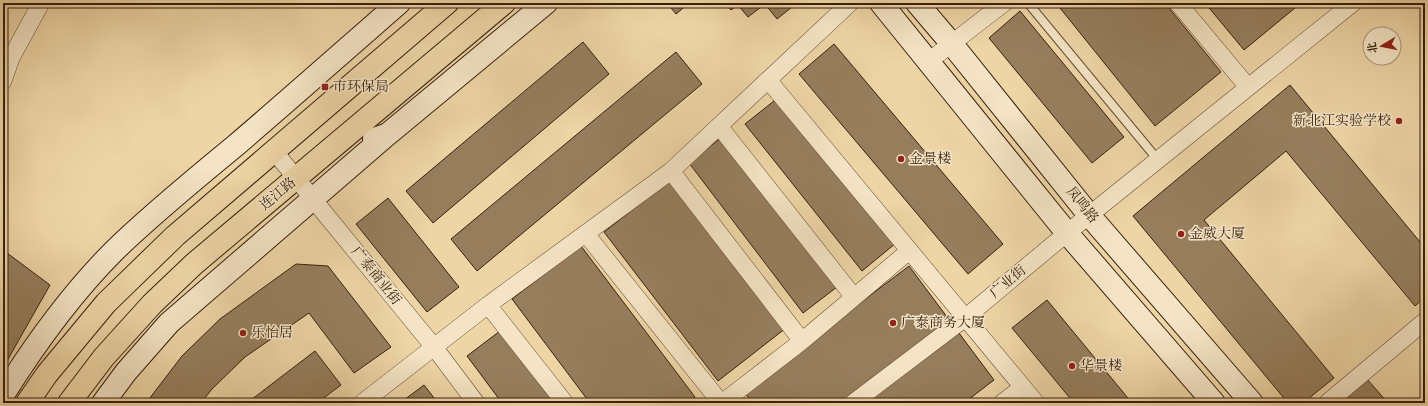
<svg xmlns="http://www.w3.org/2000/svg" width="1428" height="406" font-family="'IM FELL English','Noto Serif SC',serif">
<rect width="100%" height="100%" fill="#eed5a6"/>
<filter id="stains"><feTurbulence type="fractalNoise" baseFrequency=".005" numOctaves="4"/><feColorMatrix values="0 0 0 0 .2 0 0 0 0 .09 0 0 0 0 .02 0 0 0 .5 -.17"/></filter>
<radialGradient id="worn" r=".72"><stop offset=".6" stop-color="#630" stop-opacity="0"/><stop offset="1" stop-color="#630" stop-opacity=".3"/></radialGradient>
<path fill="#967e5d" stroke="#371f0e" d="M667,3h22l-13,11z
M725,3h72l-20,16 -12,-15 -17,13 -10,-12 -7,5z
M1056,3h109l56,69 -66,54z
M1205,3h96l-57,47z
M1020,11l104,126 -32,26 -103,-125z
M583,42l26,32 -176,149 -27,-32z
M834,44l169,200 -35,30 -169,-200z
M676,52l26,32 -225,187 -26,-32z
M1290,85l135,163v49l-10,9 -129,-155 -82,69 130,158 -31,25h-15l-155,-187z
M779,97l117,146 -34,28 -117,-147z
M722,137l115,150 -34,26 -114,-150z
M672,179l114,149 -68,53 -114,-149z
M388,198l71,89 -32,25 -71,-88z
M581,246l114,151 -8,6h-97l-78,-104z
M3,250l47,35 -47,83z
M296,264l32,2 63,81 -37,26 -45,-60 -64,44 -33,32 -11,14h-55l36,-47 38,-37z
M909,266l85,114 -30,23h-212l-8,-12z
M1047,300l85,103h-58l-62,-75z
M500,331l54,72h-52l-35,-47z
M315,351l26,34 -24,18h-70z
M1366,378l22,25h-51z
M424,385l14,18h-38z"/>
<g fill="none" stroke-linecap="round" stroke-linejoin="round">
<g stroke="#654c34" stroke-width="10">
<path id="lane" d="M1028,3l130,157"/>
</g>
<g stroke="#654c34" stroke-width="18">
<path id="street" d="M1178,3l70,84
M929,61l75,-58
M768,80l268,323
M3,81l8,-23 30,-55
M719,126l135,171
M274,151l39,48 121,148 42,56
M671,171l131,170 -80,62
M586,234l135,169
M488,305l77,98
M802,341l107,-90
M362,403l126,-98 183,-134 179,-168
M853,403l112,-85 102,-85 286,-230
M1002,403l21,-16
M1327,403l98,-82"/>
</g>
<g stroke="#371f0e" stroke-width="24">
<path id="secondary" d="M881,3l186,230 147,170
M917,3l34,40 138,172 163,188
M374,139l14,-5 158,-131
M3,395c32,-51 68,-101 111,-144 38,-37 80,-71 121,-105 55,-47 109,-95 164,-143
M103,403l23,-31 43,-49 219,-189"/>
</g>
<g stroke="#371f0e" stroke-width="24">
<path id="primary" d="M27,403l20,-29 59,-71 69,-67 272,-233
M69,403l35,-46 48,-53 42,-40 310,-261"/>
</g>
<use href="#lane" stroke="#f4e4c5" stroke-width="8"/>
<use href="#street" stroke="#f4e4c5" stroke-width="17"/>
<use href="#secondary" stroke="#f4e4c5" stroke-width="22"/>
<use href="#primary" stroke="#eed5a6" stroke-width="22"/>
</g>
<g fill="#8f2418" stroke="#f4e4c5" stroke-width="1.5">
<rect x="321" y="83" width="8" height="8" rx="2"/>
<circle cx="1399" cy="121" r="4"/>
<circle cx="901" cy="159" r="4"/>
<circle cx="1181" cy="234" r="4"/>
<circle cx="893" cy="323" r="4"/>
<circle cx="243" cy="333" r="4"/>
<circle cx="1072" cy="366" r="4"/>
</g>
<g text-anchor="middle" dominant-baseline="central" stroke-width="3" stroke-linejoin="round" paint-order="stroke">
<g font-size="14" fill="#371f0e" stroke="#f4e4c5" text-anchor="start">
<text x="333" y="87">市环保局</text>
<text x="1391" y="121" text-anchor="end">新北江实验学校</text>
<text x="909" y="159">金景楼</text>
<text x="1189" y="234">金威大厦</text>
<text x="901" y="323">广泰商务大厦</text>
<text x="251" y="333">乐怡居</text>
<text x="1080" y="366">华景楼</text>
</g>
<g font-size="14" fill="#371f0e" stroke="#f4e4c5">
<text transform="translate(278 194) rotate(-40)">连江路</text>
<text transform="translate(1082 205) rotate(51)">凤鸣路</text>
<text transform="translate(376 276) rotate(51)">广泰商业街</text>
<text transform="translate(1008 282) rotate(-40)">广业街</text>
</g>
</g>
<rect width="1428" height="406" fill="none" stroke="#eed5a6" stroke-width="16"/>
<rect x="4" y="4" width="1420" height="398" fill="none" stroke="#371f0e" stroke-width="2"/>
<rect x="8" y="8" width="1412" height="390" fill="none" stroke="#371f0e"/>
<g transform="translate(1382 46) rotate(260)"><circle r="19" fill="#f4e4c5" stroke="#a8957c"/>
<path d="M0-3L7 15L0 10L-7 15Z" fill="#8f2418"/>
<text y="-6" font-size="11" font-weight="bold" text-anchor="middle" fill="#371f0e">北</text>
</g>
<rect width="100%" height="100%" filter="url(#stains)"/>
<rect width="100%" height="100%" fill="url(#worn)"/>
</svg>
